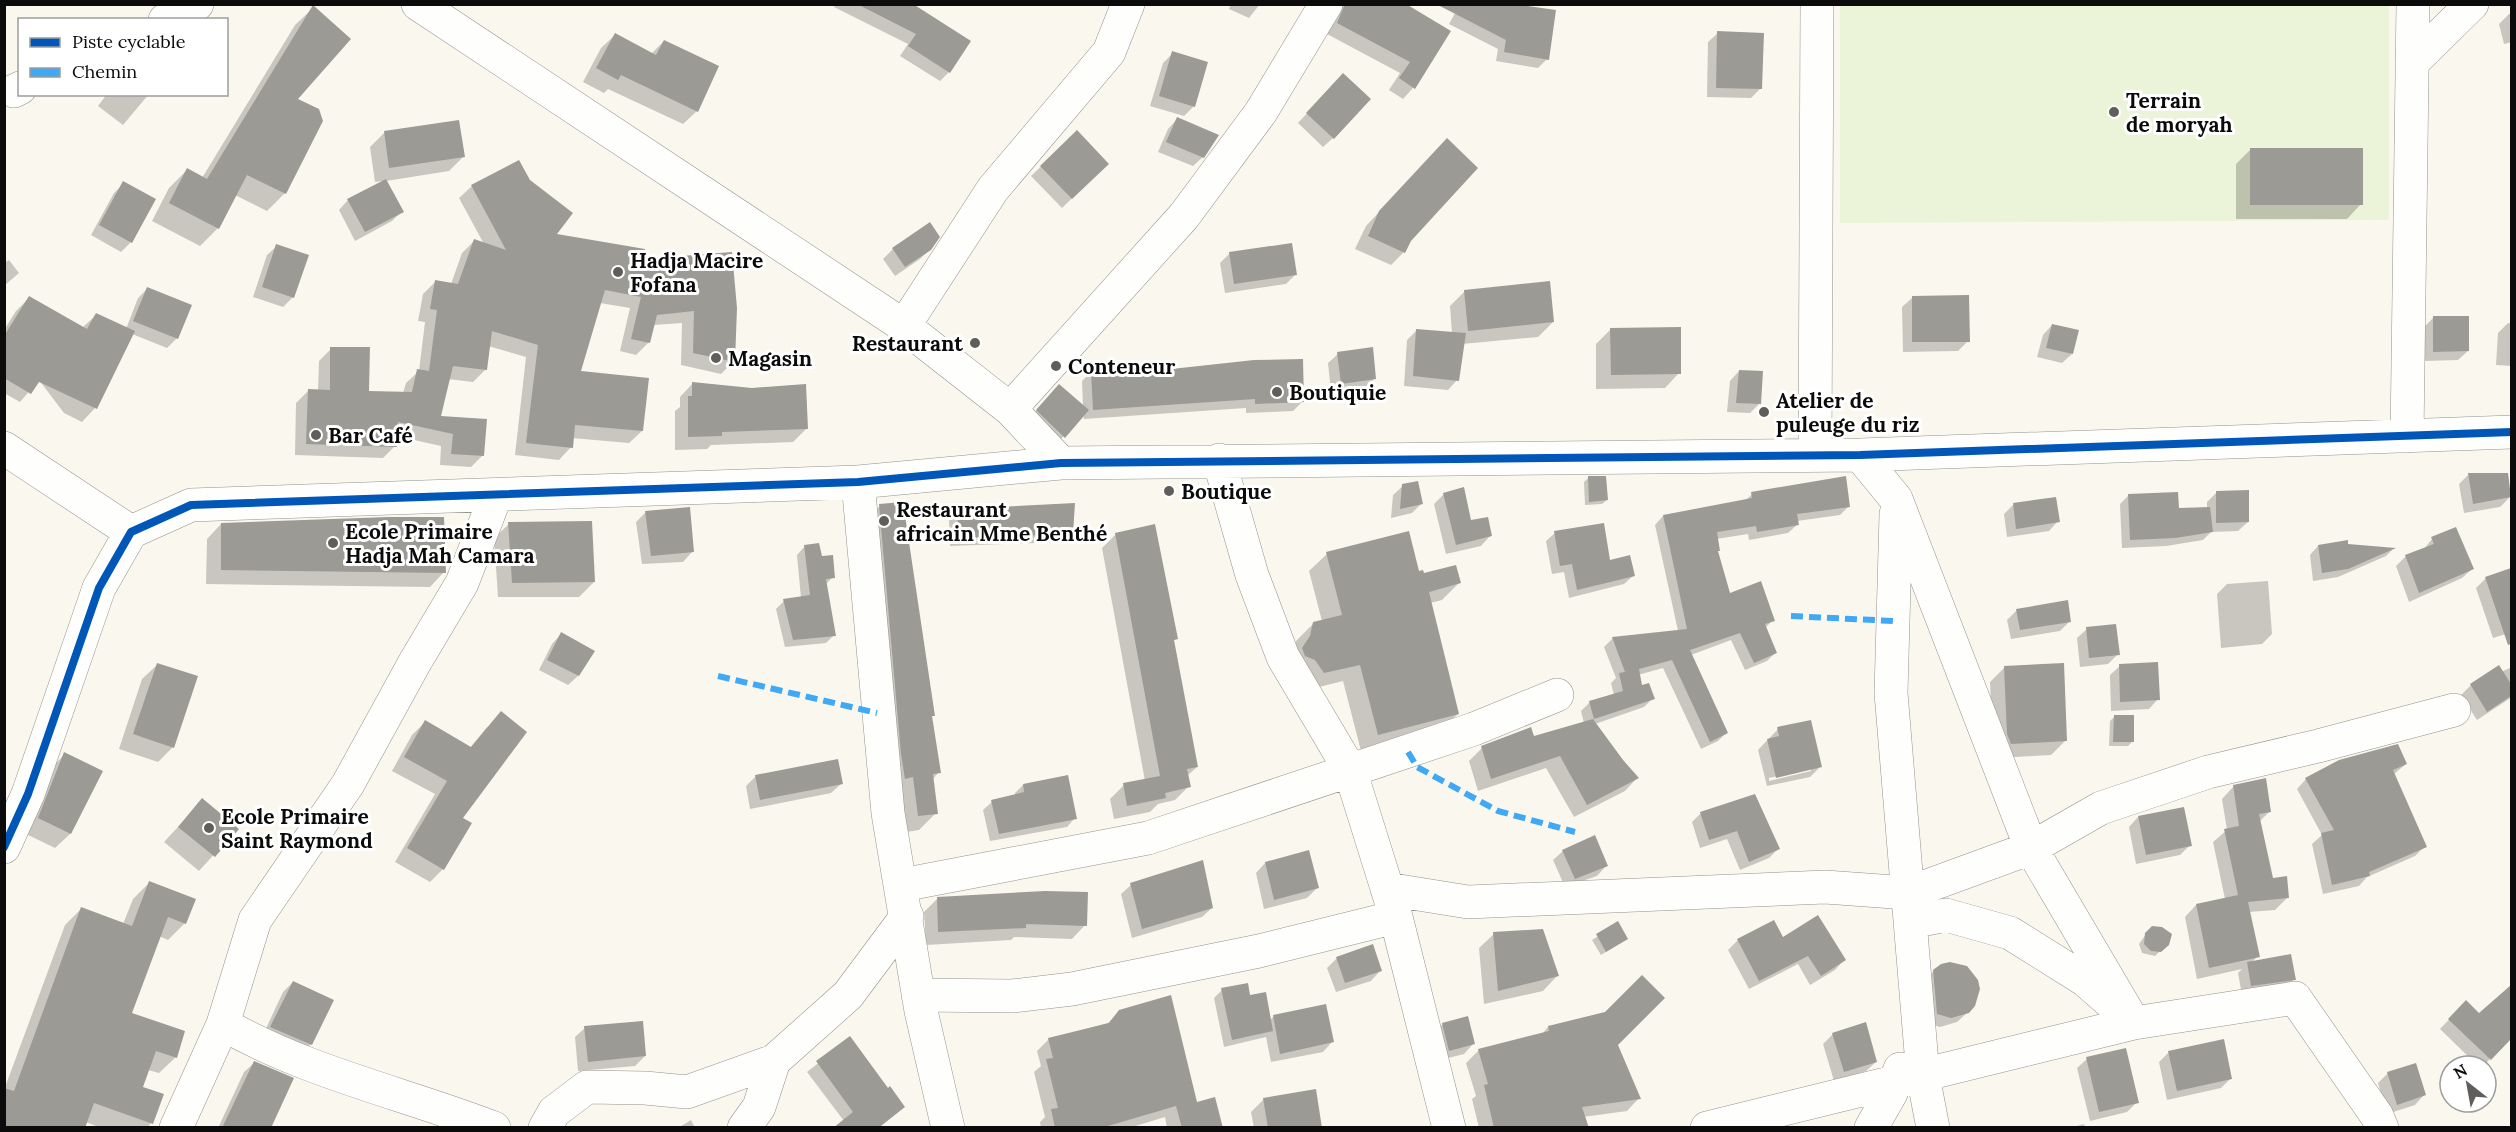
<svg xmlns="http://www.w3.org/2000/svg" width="2516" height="1132" font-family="Lora,serif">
<rect width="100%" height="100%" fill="#faf8ee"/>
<path fill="#ebf3d8" d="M1840,5h549v215l-549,3z"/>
<path fill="#0003" fill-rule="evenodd" d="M835,4h76l38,68 -9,9 -40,-25 8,-12 -74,-37z
M1231,4h29l-11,14 -20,-9z
M1343,4h60l10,84 -10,11 -14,-9 11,-17 -73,-39z
M1460,4l87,55 -9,9 -42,-7 2,-12 -49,-25z
M313,8l-17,92 -11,93 -18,18 -32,-16 -17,33 -18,18 -48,-25 17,-33 18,-18 15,8 93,-153z
M2509,14h3v28l-8,2 -5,-20z
M1718,33l43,55 -10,10 -44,-1 1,-55z
M615,35l36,19 13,-13 33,70 -14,13 -75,-35 -4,4 -21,-11 18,-34z
M1173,53l21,53 -10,10 -34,-10 13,-43z
M1333,85v53l-10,9 -25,-24z
M107,94h42l-26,31 -25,-19z
M1177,119l26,38 -10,9 -35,-14 10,-23z
M385,132l78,25 -14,14 -63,10 16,30 -10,10 -37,20 -16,-31 9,-10 35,-19 -8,1 -5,-35z
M1077,132l30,32 -45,44 -31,-32z
M2251,149l110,55 -14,15h-111v-55z
M1434,153l-24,87 -6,12 -13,13 -36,-16 11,-23z
M124,183l7,59 -10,10 -30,-17 23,-42z
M472,186l82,49 88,26 89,-8 2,109 -12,12 -40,-9 1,-42 -29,2 -5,18 -12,12 -16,-4 10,-43 -30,-5 -21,69 63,59 -13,12 -57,-5 -1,9 -12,13 -44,-5 11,-98 -38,-11 -2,23 -13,13 -25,-3 -9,38 44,38 -12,12 -31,-2 1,-19 -45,-10 -1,10 -12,12 -88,-3 1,-52 12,-12h10l1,-30 12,-12 37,43 35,1 3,-10 13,-12 6,-49 -7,-1 5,-27 12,-12 16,2 11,-31 12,-12 10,3 -25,-46z
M277,246l16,51 -10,10 -30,-10 14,-42z
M893,249h37l-10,10 -25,17 -12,-17z
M1230,253l65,22 -9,9 -61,9 -5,-30z
M9,260l10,13 -15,13v-23z
M147,289l30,49 -10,10 -35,-14 -37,74 -13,14 -18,-9 -25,-33 -19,22 -16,-9v-47l18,10 -18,-23v-3l12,-19 13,-13 53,30 14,-13 30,14 12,-31z
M1465,291l88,31 -15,15 -76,7 -5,36 -9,10 -44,-4 3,-46 10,-10 35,3 -2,-27z
M1912,298l56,43 -10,10 -55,1 -1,-45z
M2433,318l35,33 -10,9 -34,1v-34z
M2508,323l4,1v42l-16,-1 2,-32z
M2052,325l20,29 -10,9 -25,-6 6,-22z
M1611,329l68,44 -14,15 -69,1v-45z
M1338,354l37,24 -10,10 -34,4 -3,-29z
M1739,371l20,33 -9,9 -23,-1 3,-31z
M1091,372l61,1 150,29 -9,9 -47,2v-5l-162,11 -1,-5 -29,33 -26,-27 21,-24 34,11 -1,-26z
M693,383l113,46 -13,13 -82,3 -4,4 -32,1v-39l5,-4v-10z
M2469,474l41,23 -10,10 -36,6 -5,-29z
M1588,478l19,22 -5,4 -17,1 -1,-23z
M1403,486l18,18 -9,9 -21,5 2,-23z
M2217,492l31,30 -10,9 -27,1 -8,8 -37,6 -44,2 -2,-44 8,-8 49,14 30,-2v-6z
M1444,494l26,28 20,14 -9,10 -35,8 -12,-50z
M1752,494l96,13 -8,8 -43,6v4l-9,8 -39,7 -1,-6 -32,5 3,11 -2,2 12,43 44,25 -8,8 11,24 -9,9 -22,9 -14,-30 -40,15 36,77 -9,9 -17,8 -38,-81 -25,7 2,12 13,11 -9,9 -49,17 42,54 -12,13 -51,26 -28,-49 -68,23 -9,-30 13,-13 51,-10 51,-15 -3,-12 9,-9 24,-7 -3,-12 5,-5 -12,-31 9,-9 65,-7 -23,-106 8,-9 82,-15z
M2013,505l45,16 -9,10 -42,6 -3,-23z
M880,506l53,209 -2,3 8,54 -7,8 4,33 -17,17 -18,3 -39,-310z
M958,510l113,23 -9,9 -112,4 -1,-27z
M646,512l46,40 -9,10 -41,2 -6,-42z
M221,524l223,48 -14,15 -224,-3 1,-45z
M509,524l85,58 -15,15h-81l-4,-59z
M2456,529l16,40 -10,9 -53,24 -13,-36 10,-10 17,-6 9,-11z
M1555,533l54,28 24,15 -9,8 -55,14 -5,-26 -12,2 -6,-33z
M1116,534l60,104 -3,4 24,125 -10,9 2,10 -14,14 -17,4 -8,8 -36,7 -4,-20 14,-14 21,-4 -43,-233z
M2347,545l46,4 -7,7 -48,21 -25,4 -3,-26 8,-9z
M805,546l15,12 13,19 -8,8 9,50 -8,8 -41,4 -9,-38 8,-8 17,-3 -4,-43z
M1327,554l132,29 -17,17 -12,3 28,111 -18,17 -79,20 -18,-70 -36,9 -14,-35 3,-14 18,-18 8,-2 -13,-50z
M2512,570v62l-19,6 -17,-50 10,-10z
M2268,581l4,53 -10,10 -41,4 -4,-54 10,-10z
M2017,610l53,11 -10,10 -49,8 -4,-19z
M2087,629l31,25 -10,10 -28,3 -3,-29z
M561,634l17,42 -10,9 -29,-15 13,-26z
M157,665l16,82 -15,15 -39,-13 23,-70z
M2120,666l38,33 -9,10 -38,2 -1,-36z
M2005,667l60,74 -14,14 -55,3 -3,-9 -3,-67z
M2498,667l3,5 11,-5v30l-35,23 -16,-25 10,-10z
M2114,717l19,24 -5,5h-19l1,-25z
M425,722l45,26 18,-22 -45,143 -13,13 -35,-20 40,-68 -43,-23 20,-36z
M1778,729l42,38 -10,10 -43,9 -9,-36zM1811,768v3l-42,10v-3z
M65,754l36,18 -31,62 -15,14 -31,-15 26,-64z
M2406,764l-12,10 31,72 -10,10 -48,21 -8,9 -36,8 -11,-50 10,-9 -25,-46 9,-10z
M756,776l85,8 -10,9 -81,16 -4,-23z
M1023,785l52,33 -8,9 -77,14 -7,-31 9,-8 23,-6v-3z
M2233,787l36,25 -10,10 13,57 15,19 -12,12 -26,2 9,44 -6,6 42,17 -10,10 -42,6 -4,-22 4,-4 -45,10 -12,-62 11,-12 29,-6 -12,-57 14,-12 -5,-31z
M203,800l34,29 -38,42 -35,-29z
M1701,813l77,36 -9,9 -29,12 -13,-31 -27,9 -8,-26z
M2138,817l52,28 -10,10 -44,9 -7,-37z
M1563,851l43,15 -9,10 -32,11 -12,-27z
M1265,863l52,25 -10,10 -43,11 -8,-36z
M149,883l36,40 -17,17 -9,-4 -29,78 46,43 -17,16 -11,-3 -7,18 10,35 -4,5h-46l-97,-38 61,-165 16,-16 42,15 10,-25z
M1131,885l81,23 -10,9 -70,21 -11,-44z
M937,899l148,26 -13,14 -58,-2 -3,3 -85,5 -2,-33z
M1618,923l8,16 -25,16 -9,-15z
M2149,930l19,14 -13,12 -13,-3 -3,-9z
M1494,934l63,42 -14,15 -59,13 -5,-56z
M1782,939l62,21 -9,10 -25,15 -12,-21 -49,25 -21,-39 10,-10z
M1337,958l43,13 -9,10 -35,11 -9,-24z
M1934,971l34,41 -11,10 -17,5 -13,-4 -3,-42z
M293,982l18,62 -10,10 -39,-17 21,-45z
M2512,987v50l-29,29h-5l-38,-37 26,-27 13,13z
M1222,990l27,7 21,23 3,-3 52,-12 7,37 -9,10 -52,10 -5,-25 -42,10 -10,-49z
M1120,1011l76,92 25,25h-54l-2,-11 -36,11h-88l-1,-6 5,-5 -11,-45 7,-6 -4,-15 12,-12 59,-16z
M1443,1024l30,20 -9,10 -24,6 -7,-26z
M1548,1027l91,71 -12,13 -44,6 4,11h-108l-7,-29 4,-3 -10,-33 13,-13 63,-16z
M585,1028l60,28 -10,10 -57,5 -3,-34z
M1833,1034l43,28 -10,9 -32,10 -11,-37z
M850,1038l37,52 17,17 -25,21h-42l7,-7 -37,-49z
M2169,1052l62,26 -10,10 -54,12 -8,-38z
M2087,1059l50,43 -10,10 -37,9 -13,-53z
M254,1063l13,65h-49l26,-56z
M2388,1073l36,22 -9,10 -28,9 -9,-31z
M1264,1099l57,29h-67l-3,-16z
M691,1120l4,8h-17z
M2084,1124l1,4h-16z"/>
<path fill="#9c9a95" d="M857,4h56l58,37 -21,32 -42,-27 8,-12z
M1345,4h61l45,27 -36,58 -16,-11 11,-16 -73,-39z
M1436,4h78l42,6 -7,50 -45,-8 2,-12z
M313,5l38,34 -53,60 21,10 4,12 -37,73 -39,-19 -28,54 -50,-26 18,-35 20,11z
M1717,31l47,2 -2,56 -46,-1z
M615,33l41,22 8,-15 55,26 -21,46 -77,-37 -3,5 -22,-12z
M1172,51l36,11 -13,45 -36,-11z
M1343,73l28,26 -37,40 -28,-26z
M1177,117l42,18 -15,23 -38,-16z
M459,120l6,37 -76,11 -5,-37z
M1077,130l32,34 -37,35 -32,-33z
M1447,138l31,30 -67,73 -6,12 -37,-17 11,-25z
M2250,148h113v57h-113z
M519,160l11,20 43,33 -16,21 88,15 -2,10 89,-7 5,56 -2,54 -42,-9 1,-42 -37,4 -7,28 -19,-4 10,-42 -36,-7 -24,81 68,7 -6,53 -68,-6 -2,23 -47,-5 12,-98 -46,-14 -5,39 -34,-4 -12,50 46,3 -3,37 -33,-2 2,-20 -55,-12 -1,25 -91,-3 2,-55 22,1v-43h40l-1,44 43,1 5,-23 12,2 8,-61 -7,-1 5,-29 23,4 16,-45 32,11 -35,-65z
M386,179l18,33 -39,20 -18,-33z
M123,181l33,18 -24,44 -33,-18z
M930,222l10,15 -9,13 -26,17 -13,-19z
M1292,243l5,32 -63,9 -5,-32z
M276,244l33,11 -15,43 -32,-11z
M1550,281l4,41 -86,9 -4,-41z
M147,287l45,18 -14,34 -45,-18z
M1969,295l1,47h-58v-46z
M29,296l58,33 9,-16 39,18 -38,78 -58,-27 -8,12 -27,-16v-42z
M2433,316h36v35l-36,1z
M2052,324l27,6 -6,24 -27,-6z
M1681,327v47l-70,1 -1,-47z
M1416,329l50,4 -7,48 -46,-5z
M1373,347l3,32 -35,5 -4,-32z
M1303,359l1,43 -49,2v-5l-162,11 -2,-40 62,-4v5l101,-11z
M1739,370l24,1 -2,33 -25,-1z
M692,382l60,6 54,-4 2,45 -86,3v4l-34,1v-41h4z
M1059,384l30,26 -24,28 -29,-28z
M2468,473h40l3,24 -38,7z
M1588,476h18l2,24 -19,2z
M1846,476l4,31 -53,7 2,11 -42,7 -1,-6 -39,6 3,19h-2l12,42 31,-12 14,40 -10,3 12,29 -23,10 -14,-30 -50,17 38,83 -18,9 -38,-82 -33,9 3,16 7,-2 6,16 -61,20 -5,-18 34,-10 -4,-18 6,-1 -13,-35 75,-8 -24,-114 89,-17 -1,-6z
M1418,481l5,23 -23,5 2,-25z
M1464,487l7,33 17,-3 4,19 -36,9 -13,-52z
M2249,490v32l-33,1v-32z
M2178,492l1,16 31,-1 3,25 -38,6 -45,2 -2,-46z
M2056,497l4,25 -44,7 -3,-26z
M903,502l32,214h-3l9,57 -8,1 5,40 -20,2 -5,-39 -8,2 -4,-25 -22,-250z
M1075,503l-2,31 -114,4 -2,-29z
M690,507l4,45 -43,4 -6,-45z
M389,517h55l2,56 -225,-3v-47z
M592,521l3,61 -83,1 -4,-61z
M1604,523l6,37 20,-5 5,21 -58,14 -5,-26 -12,2 -6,-35z
M1155,524l23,115 -4,1 24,127 -11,2 4,18 -26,6 1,5 -39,8 -4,-23 37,-7 -45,-243z
M2456,527l18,42 -55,24 -14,-38 29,-11 -3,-7z
M1409,531l10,40 4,-1 1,3 32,-8 5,18 -32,9 30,122 -81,21 -18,-70 -36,8 -9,-13 -10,-4 -3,-8 8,-12 3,-14 29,-7 -16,-63z
M2348,540v4l48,4 -48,21 -26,4 -4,-28z
M819,543l3,13 11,-1 2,23 -9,1 10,57 -43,4 -10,-41 27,-4 -6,-50z
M2511,568v76l-3,1 -23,-68z
M2068,600l3,22 -51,8 -4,-21z
M2116,624l4,31 -31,3 -3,-31z
M561,632l34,19 -16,25 -32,-16z
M2158,662l2,38 -40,2 -1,-38z
M157,663l41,13 -24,72 -41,-14z
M2064,663l3,78 -56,3 -4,-10 -3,-68z
M2499,665l12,19v12l-24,16 -17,-28z
M501,711l26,21 -64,86 9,5 -28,47 -37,-22 40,-67 -43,-24 21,-37 46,27z
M2114,715h20v27h-21z
M1593,719l30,41 16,18 -52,27 -27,-49 -69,23 -10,-33 50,-19 3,9z
M1811,720l11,47 -46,11 -9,-39 12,-3 -2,-9z
M2398,744l9,20 -14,6 34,77 -58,25 1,4 -38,9 -11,-52 13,-3 -29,-52 34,-18z
M64,752l39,19 -32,63 -33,-16z
M838,759l5,25 -83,16 -5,-25z
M1068,775l9,44 -78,15 -8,-34 33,-8 -1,-8z
M2266,778l5,34 -12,2 14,64 14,-2 2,22 -41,4 12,55 -51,11 -13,-64 42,-9 -14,-66 15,-3 -6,-41z
M1755,794l25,55 -31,13 -12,-31 -28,9 -9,-28z
M202,798l37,31 -24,28 -37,-30z
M2184,807l8,39 -46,9 -8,-39z
M1595,835l13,31 -33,13 -13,-29z
M1309,850l10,38 -45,12 -9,-38z
M1203,860l10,48 -71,21 -12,-46z
M149,881l47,18 -10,25 -18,-7 -36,96 53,18 -8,27 -21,-7 -13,36 21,7 -11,30 -59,-21 -9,25h-81v-40l10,3 67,-184 51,19z
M1045,891l43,1 -1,34 -61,-2v4l-88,4 -1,-35z
M1818,915l28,45 -25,16 -13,-20 -49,25 -22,-42 37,-19 9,17z
M1618,921l10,18 -22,13 -10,-18z
M2152,926l10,1 10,7 -3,11 -8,7 -10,-1 -7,-7 1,-11z
M1543,929l16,47 -61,15 -5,-59z
M1373,944l9,27 -37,12 -9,-26z
M2291,954l5,26 -45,6 -4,-24z
M1950,962l17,4 11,14 2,9 -5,17 -6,7 -18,5 -14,-4 -4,-44 8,-6z
M1642,975l23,23 -47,47 23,54 -59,8 7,21h-95l-10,-43 4,-1 -10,-35 71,-18 -1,-5 57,-14z
M293,981l41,19 -22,45 -42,-18z
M1248,983l2,12 16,-3 7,39 -41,9 -11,-52z
M2511,985v54l-20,21 -43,-41 18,-19 13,13z
M1171,995l26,107 18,-5 8,31h-41l-6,-22 -75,22h-46l-4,-19 7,-1 -12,-49 7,-1 -5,-20 61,-15 10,-13z
M1326,1004l8,38 -54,12 -7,-39z
M1468,1016l7,28 -26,7 -7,-28z
M643,1021l3,35 -58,6 -4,-36z
M1866,1022l11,40 -33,10 -12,-39z
M850,1036l38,52 2,-2 15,21 -27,21h-45l20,-16 -37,-51z
M2224,1039l8,40 -55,12 -9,-40z
M2126,1048l13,55 -40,9 -13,-55z
M254,1061l40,17 -23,50h-49z
M2416,1063l10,32 -29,10 -10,-33z
M1316,1089l6,39h-54l-5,-30z"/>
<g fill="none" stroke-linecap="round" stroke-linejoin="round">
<g stroke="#93928d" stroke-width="34">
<path id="minor" d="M418,4l486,322 106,83 51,54
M165,20l32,-16
M2412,63l60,-59
M14,91l6,-3
M904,326l89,-137 116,-137 19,-48
M1010,409l174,-193 77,-104 65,-108
M2407,436l6,-432
M4,448l127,84
M1815,454l2,-450
M1860,455l36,44 135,349 103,175 -49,-43 -75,-47 -64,-18 -35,7
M1219,460l33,115 31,82 67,113 46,147 53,211
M858,482l30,331 33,198 27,117
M1896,514l-5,179 32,383 10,52
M4,847l24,-53 71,-206 32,-56 60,-27 667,-23 203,-19 799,-8 652,-23
M902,885l246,-47 326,-109 83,-34
M1387,889l81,13 357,-15 83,6 123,-45 70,-40 107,-36 110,-26 136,-36
M918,995l94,1 60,-7 187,-38 137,-34
M223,1024c85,49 181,69 271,104
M176,1128l47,-104 32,-104 93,-136 67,-122 47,-79 34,-88
M545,1128l9,-16 33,-25 58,1 42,4 87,-31 74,-66 59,-79
M744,1128l15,-21 15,-46
M1707,1128l427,-105 161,-25 82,118 5,12
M1871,1128l20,-35 9,-24"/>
</g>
<use href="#minor" stroke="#fefefc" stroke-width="33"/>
<path stroke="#3fa9f5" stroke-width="6" stroke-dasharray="12 6" stroke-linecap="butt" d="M1791,616l102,5
M718,676l159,37
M1408,752l9,15 81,44 77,21"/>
<g stroke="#fff" stroke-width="11">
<path id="cycleway" d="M4,847l24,-53 71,-206 32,-56 60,-27 667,-23 203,-19 799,-8 652,-23"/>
</g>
<use href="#cycleway" stroke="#0057b8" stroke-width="8"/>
</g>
<g fill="#5f5e5a" stroke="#fff" stroke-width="2">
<circle cx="2114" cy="112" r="6"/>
<circle cx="618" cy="272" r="6"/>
<circle cx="975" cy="343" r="6"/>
<circle cx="716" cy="358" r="6"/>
<circle cx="1056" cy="366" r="6"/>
<circle cx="1277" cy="392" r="6"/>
<circle cx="1764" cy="412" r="6"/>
<circle cx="316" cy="435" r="6"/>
<circle cx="1169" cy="491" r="6"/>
<circle cx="884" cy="521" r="6"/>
<circle cx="333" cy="543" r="6"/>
<circle cx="209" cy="828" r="6"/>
</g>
<g text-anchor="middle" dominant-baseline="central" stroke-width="6" stroke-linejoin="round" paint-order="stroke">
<g font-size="21" font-weight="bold" fill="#0b0b0b" stroke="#fff" text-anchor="start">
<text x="2126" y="100">Terrain<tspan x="2126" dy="24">de moryah</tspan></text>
<text x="630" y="260">Hadja Macire<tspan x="630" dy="24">Fofana</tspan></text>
<text x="963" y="343" text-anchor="end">Restaurant</text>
<text x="728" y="358">Magasin</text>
<text x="1068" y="366">Conteneur</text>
<text x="1289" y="392">Boutiquie</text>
<text x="1776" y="400">Atelier de<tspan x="1776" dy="24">puleuge du riz</tspan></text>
<text x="328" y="435">Bar Café</text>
<text x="1181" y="491">Boutique</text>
<text x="896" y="509">Restaurant<tspan x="896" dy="24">africain Mme Benthé</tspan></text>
<text x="345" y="531">Ecole Primaire<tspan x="345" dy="24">Hadja Mah Camara</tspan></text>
<text x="221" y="816">Ecole Primaire<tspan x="221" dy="24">Saint Raymond</tspan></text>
</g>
</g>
<rect width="2516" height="1132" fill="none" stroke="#0b0b0b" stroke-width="12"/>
<rect x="18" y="18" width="210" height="78" fill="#ffffff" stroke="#9d9d9d" stroke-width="1.5"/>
<rect x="30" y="38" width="30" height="9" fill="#0057b8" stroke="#9d9d9d" stroke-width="1.5"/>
<text x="72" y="48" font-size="18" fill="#0b0b0b">Piste cyclable</text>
<rect x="30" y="68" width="30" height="9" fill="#3fa9f5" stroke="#9d9d9d" stroke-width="1.5"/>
<text x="72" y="78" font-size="18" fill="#0b0b0b">Chemin</text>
<g transform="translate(2468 1084) rotate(329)"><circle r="28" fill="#ffffff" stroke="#9d9d9d" stroke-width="1.5"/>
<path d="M0-4.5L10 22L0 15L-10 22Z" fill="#5f5e5a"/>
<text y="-9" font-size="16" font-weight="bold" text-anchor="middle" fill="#0b0b0b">N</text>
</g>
</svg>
